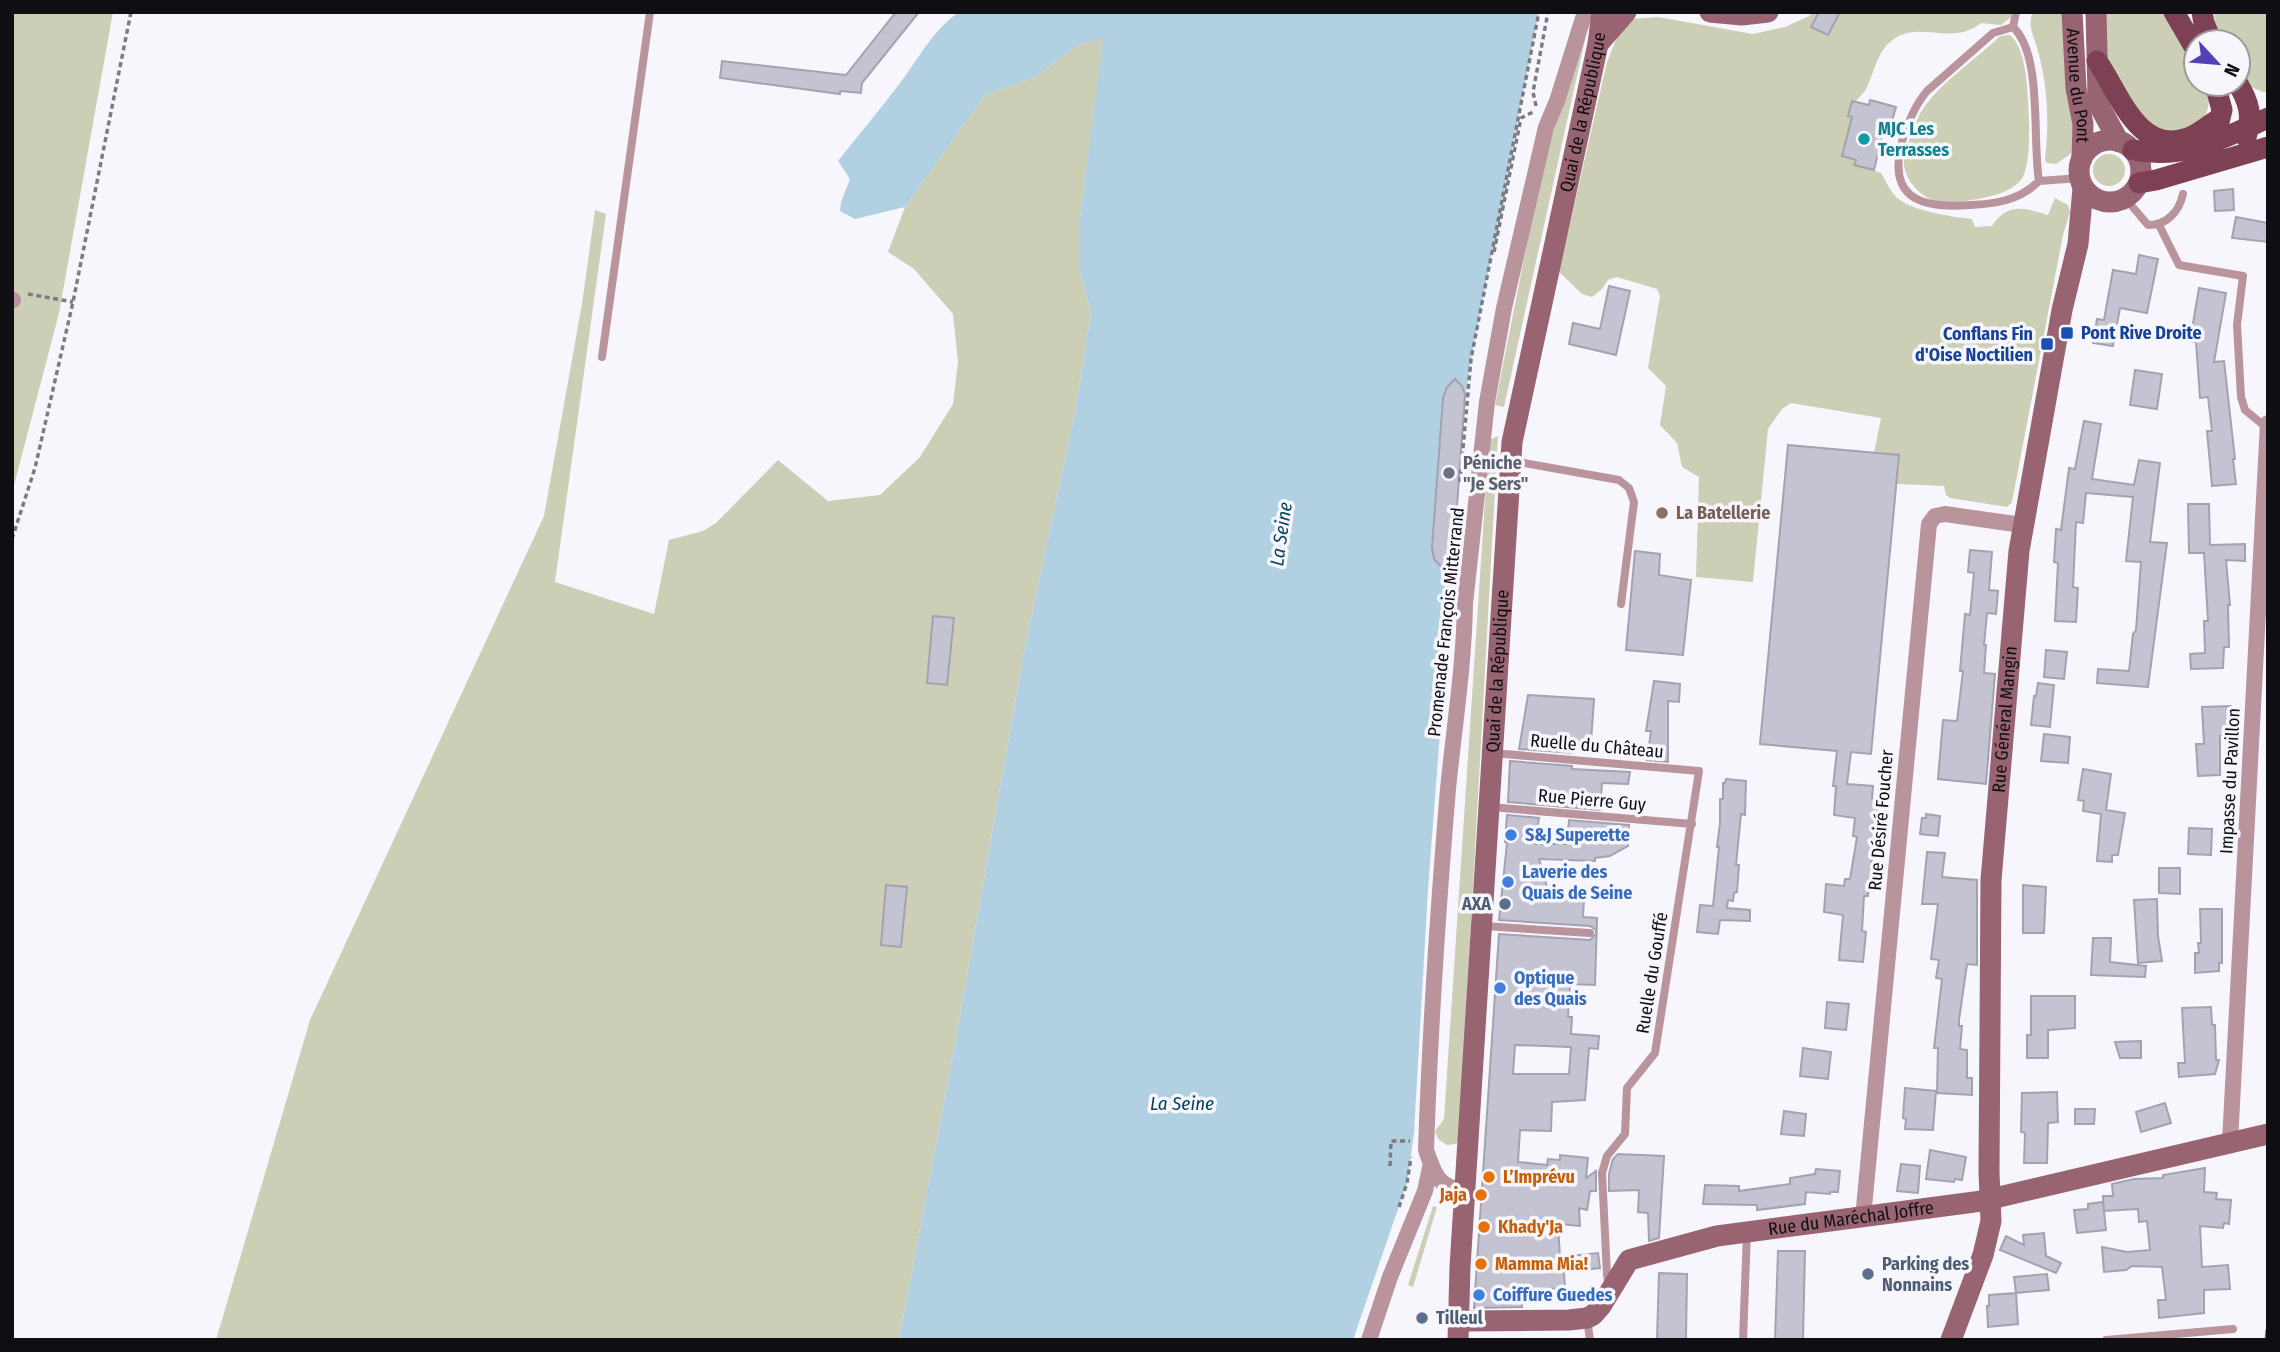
<svg xmlns="http://www.w3.org/2000/svg" width="2280" height="1352" font-family="'Fira Sans Condensed',sans-serif">
<rect width="100%" height="100%" fill="#f8f6fd"/>
<path fill="#ccceb6" d="M12,12h101l-54,301 -47,180z
M1812,12h200l-1,5 -10,8 -20,-2c-33,27 -70,-11 -98,27 -7,10 -10,24 -15,35 -6,14 -16,14 -20,31l4,1 -10,39 14,4 -1,5 26,8c4,7 9,17 15,24 15,14 56,20 76,22l3,8 17,-1c16,-24 32,-18 56,-11l7,-17 13,7 2,7 -7,23 -47,246 -4,21 -5,5 -57,-9 -4,-3 -2,-9 -47,-2 2,-28 -25,-3 7,-35 -90,-15 -9,6 -14,20 -15,153 -57,-5 3,-100 -17,-10 -5,-24 -17,-18 6,-39 -18,-18 12,-72 -3,-7 -40,-12 -9,3 -6,9 -10,8 -10,-3 -23,-22 48,-210 10,-25 15,-18 26,-2 95,17 32,-7 24,-11z
M2033,12h34l6,83v57l-17,12 -9,-1 -2,-3c4,-36 3,-71 -6,-105 -3,-15 -13,-29 -6,-43z
M2105,12h64l27,47v25h12c6,44 -16,45 -51,50l-40,-53 -11,-26z
M2214,12h54v81c-30,-6 -30,-26 -30,-51h-15l-8,-16z
M1582,35h4l-82,372 -9,-2 55,-277z
M2010,35c15,12 17,47 18,65 1,19 4,65 -7,80 -10,12 -28,16 -43,19 -13,2 -30,5 -43,2 -16,-5 -32,-23 -31,-40 0,-9 9,-32 13,-41 14,-32 58,-59 83,-84z
M1104,38l-24,180v54l11,41 -16,99 -51,240 -69,392 -56,296h-683l94,-320 234,-504 38,-212 13,-94 11,4 -51,368 99,32 15,-74 34,-9 13,-8 62,-63 50,41 52,-6 40,-38 33,-53 5,-42 -5,-48 -39,-45 -26,-17 17,-45 80,-112 50,-18 45,-33z
M2093 170a16 16 0 1 1 32 0a16 16 0 1 1-32 0Z
M1498,436l-39,703 -3,5 -9,1 -9,-6 -3,-8 9,-12 45,-679z
M1433,1206l4,1 -24,80 -5,-2z"/>
<path fill="#b1d0e2" d="M959,12h580l-68,347 -5,35 -38,495 -14,244 -7,50 -54,157h-454l56,-296 69,-392 51,-240 16,-99 -11,-41v-54l23,-179 -23,5 -45,33 -50,18 -80,112 -50,12 -15,-8 1,-9 9,-23 -12,-18c20,-26 42,-51 62,-78 20,-26 31,-51 59,-71z"/>
<path fill="#c3c3d2" stroke="#a2a2b0" stroke-width="2" fill-rule="evenodd" d="M896,12h23l-57,71 -1,10 -21,-2v3l-120,-16 2,-17 124,14z
M1819,12h21l-12,23 -17,-8z
M1870,100l26,7 -4,14 -6,-1 -12,50 -20,-5 2,-5 -14,-4 10,-39 -4,-1 4,-15 17,4z
M2233,189l1,21 -19,1 -1,-20z
M2236,217l32,6v19l-36,-4z
M2139,255l19,4 -11,54 -27,-5 -7,38 -20,-3 4,-24 7,1 9,-50 23,4z
M1609,286l21,5 -14,64 -47,-11 4,-21 27,6z
M2199,288l27,5 -12,69 10,-1 11,98h-2l3,25 -24,2 -5,-55h5l-4,-34 -8,1 -4,-56 -6,-1z
M2135,370l27,4 -5,35 -27,-4z
M1455,379l7,7 3,9 -11,153 -2,9 -8,13 -10,-11 -2,-11 11,-150 4,-11z
M2084,421l17,3 -9,55 42,6 5,-25 21,3 -10,79 17,1 -19,144 -51,-4 1,-14 31,2 4,-37 3,-4 5,-68 -15,-1 7,-64 -47,-4 -3,30 -7,-1 -3,65 5,1 -2,34 -21,-1 3,-58 -4,-1 2,-33 5,1 8,-62 6,1z
M1788,445l111,10 -28,299 -20,-2 -4,32 26,2 -1,13 6,1 -10,96h-4l-2,35 4,1 -3,30 -24,-2 4,-45 -19,-3 2,-28 18,2 1,-7h5l7,-42 -4,-1 2,-18 -21,-3 2,-29h-3l4,-35 -77,-7z
M2188,504h21l1,41 35,-1v17l-19,-1 4,45h-2l1,42h-5l-1,21 -32,1 -1,-15 15,-1 -1,-32h4l-4,-68h-15z
M1970,550l22,2 -3,38 9,1 -2,23 -9,-1 -3,32h2l-2,28 11,1 -9,110 -48,-5 5,-59 14,1 6,-50h-3l5,-57 5,1 4,-42 -6,-1z
M1635,551l25,3 -1,21 32,5 -8,75 -57,-5z
M933,616l21,2 -7,67 -20,-2z
M2046,650l21,2 -3,27 -20,-2z
M1654,681l26,3 -1,18 -11,-1v61l-21,-2 4,-29h-5z
M2038,683l16,2 -4,42 -19,-2 3,-29h2z
M1528,695l66,4 -3,43h-18v11l-54,-4z
M2231,706l1,29 -12,1v39l-22,1 -2,-32h8l-2,-37z
M2044,734l26,3 -2,26 -27,-2z
M1510,761l62,5v3l58,3 -2,12 -26,-1 -2,27 -92,-8z
M2083,769l28,5 -5,36 19,3 -7,42h-6v7l-15,-1 4,-47 -18,-3 1,-10 -6,-1z
M1726,779l20,2 -1,34 -4,-1 -5,51h3l-2,27 -3,1 -1,8 -5,-1 -1,8 23,2v11l-30,-1 -2,14 -21,-2 3,-27 13,1 6,-59h-2l3,-24v-24h3v-16h2z
M1926,814l14,2 -2,20 -18,-2 2,-16h4z
M1507,815l32,3 -4,26h32l2,-24 60,5 -1,21 -18,10 -15,2v3l-56,-2 11,38 34,3 -1,17 14,1 -2,67 -25,-1 -2,33h4l-1,17 28,2 -1,13 -9,-1 -4,52 -33,2 -1,29 -31,-1 -2,32 29,3 1,-6 12,1v-5l28,3 -2,20 10,-7v20h-6l-3,19 -8,-2 1,18 -22,-2 2,33 38,-4 2,15 -36,4 1,16 -19,1v13l-24,-3v8l-48,1 25,-374 91,6 6,-6v-4l-6,-4 -91,-6 8,-77 -2,-1zM1515,1045l56,2 -2,27h-56z
M2189,828l23,1 -1,26 -23,-1z
M1927,852l18,1 -3,24 35,3v85l-10,-1 -8,56v6h3l-2,23 7,1v28h5v17l-35,-2 1,-45h-4l8,-69 -6,-1 3,-18 -8,-1 7,-55h-16z
M2159,868h21v26l-21,-1z
M886,885l21,2 -6,60 -20,-2z
M2023,885l23,2 -2,46h-21z
M2157,899l1,37 4,25 -24,2 -4,-63z
M2200,909h22v54h-3v8l-24,2v-20h4l-1,-10h3z
M2093,938h18l-1,24 36,4 -1,11 -54,-2z
M2031,996h44v32l-27,2v28h-21v-23h4z
M1827,1002l22,2 -3,26 -21,-2z
M2211,1007l1,18h3l1,35h3l-4,14 -36,3 -1,-14h7l-3,-55z
M2141,1041v17h-21l-5,-16z
M1803,1048l28,4 -3,27 -28,-3z
M1905,1088l31,3 -3,39 -28,-1 1,-10 -3,-1z
M2057,1092l1,30 -10,1 -1,40h-23l1,-30 -4,-1 1,-39z
M2165,1103l6,20 -30,9 -5,-20z
M2075,1109h20l-1,15h-19z
M1784,1111l22,3 -2,22 -23,-2z
M1930,1150l36,7 -4,23 -7,-1 -1,3 -28,-3z
M1618,1154l46,2 -5,82 -10,3 -1,-28 -10,-1 1,-22 -30,1v-17l4,-15z
M1901,1164l19,2 -2,27 -21,-2z
M2205,1168l-1,24 13,1 -1,6 15,1 -2,24 -5,-1 -1,5 -23,-2 2,41 26,-2 2,24 -26,1v23l-45,5 -1,-18h8l-4,-33 -30,-1 -6,4 -22,2 -2,-25 25,5 23,-2 -3,-29 -8,1 -1,-13 -34,2 -1,-15h10l-1,-12 22,-5 29,-1v-3z
M1816,1169l24,2 -2,21h-8v2l-24,-2 -1,12 -48,6v-5l-54,-1 2,-19 34,1v5l51,-7v-6l25,-4z
M2103,1202l3,28 -29,3 -3,-23 14,-1v-5z
M2044,1233l2,23 15,7 -5,10 -56,-23 6,-14 18,9 -1,-10z
M1778,1251h27l-2,89h-28z
M1659,1273l28,1 -1,65h-29z
M2047,1274l2,16 -33,3 2,31 -30,3 -1,-21h2v-11l27,-2 -2,-16z"/>
<g fill="none" stroke-linecap="round" stroke-linejoin="round">
<path stroke="#7c7b81" stroke-width="3.5" stroke-dasharray="5 3.5" stroke-linecap="butt" d="M1536,106l-3,-14 15,-80
M1494,252l27,-134 12,-6
M28,294l45,8
M1460,482l11,-123 68,-347
M12,539l23,-71 38,-166 58,-290
M1390,1166l1,-25h19
M1399,1207l8,-24 4,-26"/>
<path stroke="#b9949c" stroke-width="8" d="M2013,27l-20,6 -66,58c-12,14 -18,30 -24,47 -17,59 15,71 67,67 26,-1 50,-5 69,-24l41,-3
M2013,27c30,28 19,113 26,154
M2013,27l3,-15
M2125,198l23,27c19,0 31,-13 35,-31
M2159,225l20,40 64,11 -6,49 4,72 4,13 22,18
M602,357l48,-345
M1513,461l106,19 10,8 5,14 -13,102
M1493,753l206,18 -44,282 -28,35 -2,46 -18,22 -5,17 5,102 2,11
M1490,807l202,17
M1484,926l106,7
M1587,1319l3,21
M1743,1340l4,-108
M2106,1340l127,-11"/>
<path stroke="#b9949c" stroke-width="16" d="M12,300h1
M2230,1142l38,-719
M1467,1190c-28,0 -33,-16 -41,-40 4,-120 12,-241 22,-361 6,-61 16,-123 17,-185l22,-202 17,-94 42,-181 11,-26 28,-89
M1863,1218l66,-694 6,-8 10,-2 77,11
M1369,1340l21,-63 35,-86 6,-28"/>
<g stroke="#986471" stroke-width="21">
<path d="M1710,12l32,3 26,-3"/>
<path id="s1" d="M2072,12l4,76 7,36 -1,35"/>
<path d="M2096,12l2,83 3,14 18,33"/>
<path d="M1598,44l28,-32"/>
<circle cx="2110" cy="171" r="31"/>
<path id="s2" d="M1459,1321l110,-1 18,-2 6,-3 8,-9 28,-46 88,-24 265,-35 286,-67"/>
<path id="s3" d="M1458,1340l2,-73 52,-825 86,-398 4,-32"/>
<path id="s4" d="M1951,1340l32,-85 8,-34 -2,-49 2,-292 28,-329 43,-241 16,-66 5,-56"/>
</g>
<path stroke="#7e4153" stroke-width="21" d="M2174,12l22,38
M2202,12l2,11 8,19
M2097,61c22,31 41,95 91,77 12,-4 22,-14 32,-20
M2215,84l7,26 -5,20
M2238,84c11,18 15,32 8,53
M2133,150c53,10 88,-11 135,-32
M2139,183l17,-3 112,-33"/>
<path stroke="#757379" stroke-width="5" stroke-dasharray="10 5" stroke-linecap="butt" d="M2267,1340l1,-13"/>
</g>
<circle fill="#0f9aa8" stroke="#f8f6fd" stroke-width="2.5" cx="1864" cy="139" r="7"/>
<g fill="#1a4fb4" stroke="#f8f6fd" stroke-width="2.5">
<rect x="2060" y="326" width="14" height="14" rx="3.5"/>
<rect x="2040" y="337" width="14" height="14" rx="3.5"/>
</g>
<circle fill="#6b7280" stroke="#f8f6fd" stroke-width="2.5" cx="1449" cy="473" r="7"/>
<circle fill="#8d6e63" stroke="#f8f6fd" stroke-width="2.5" cx="1662" cy="513" r="7"/>
<g fill="#3f7fe0" stroke="#f8f6fd" stroke-width="2.5">
<circle cx="1511" cy="835" r="7"/>
<circle cx="1508" cy="882" r="7"/>
<circle cx="1500" cy="988" r="7"/>
<circle cx="1479" cy="1295" r="7"/>
</g>
<g fill="#5c6f8a" stroke="#f8f6fd" stroke-width="2.5">
<circle cx="1505" cy="904" r="7"/>
<circle cx="1868" cy="1274" r="7"/>
<circle cx="1422" cy="1318" r="7"/>
</g>
<g fill="#e8710a" stroke="#f8f6fd" stroke-width="2.5">
<circle cx="1489" cy="1177" r="7"/>
<circle cx="1481" cy="1195" r="7"/>
<circle cx="1484" cy="1227" r="7"/>
<circle cx="1481" cy="1264" r="7"/>
</g>
<g text-anchor="middle" dominant-baseline="central" stroke-width="7" stroke-linejoin="round" paint-order="stroke">
<g font-size="18" fill="#0f0e13" stroke="#f8f6fd">
<text stroke="none"><textPath href="#s1" startOffset="74">Avenue du Pont</textPath></text>
<text stroke="none"><textPath href="#s3" startOffset="1237">Quai de la République</textPath></text>
<text transform="translate(1446 622) rotate(-84)">Promenade François Mitterrand</text>
<text stroke="none"><textPath href="#s3" startOffset="670">Quai de la République</textPath></text>
<text stroke="none"><textPath href="#s4" startOffset="628">Rue Général Mangin</textPath></text>
<text transform="translate(1597 746) rotate(5)">Ruelle du Château</text>
<text transform="translate(2230 781) rotate(-87)">Impasse du Pavillon</text>
<text transform="translate(1592 800) rotate(5)">Rue Pierre Guy</text>
<text transform="translate(1881 820) rotate(-85)">Rue Désiré Foucher</text>
<text transform="translate(1652 973) rotate(-81)">Ruelle du Gouffé</text>
<text stroke="none"><textPath href="#s2" startOffset="427">Rue du Maréchal Joffre</textPath></text>
</g>
<g font-size="18" font-weight="bold" fill="#0d838f" stroke="#f8f6fd" text-anchor="start">
<text x="1878" y="129">MJC Les<tspan x="1878" dy="21">Terrasses</tspan></text>
</g>
<g font-size="18" font-weight="bold" fill="#164399" stroke="#f8f6fd" text-anchor="start">
<text x="2081" y="333">Pont Rive Droite</text>
<text x="2033" y="334" text-anchor="end">Conflans Fin<tspan x="2033" dy="21">d'Oise Noctilien</tspan></text>
</g>
<g font-size="18" font-weight="bold" fill="#5b616d" stroke="#f8f6fd" text-anchor="start">
<text x="1463" y="463">Péniche<tspan x="1463" dy="21">"Je Sers"</tspan></text>
</g>
<g font-size="18" font-weight="bold" fill="#785e54" stroke="#f8f6fd" text-anchor="start">
<text x="1676" y="513">La Batellerie</text>
</g>
<g font-size="18" font-weight="bold" fill="#366cbe" stroke="#f8f6fd" text-anchor="start">
<text x="1525" y="835">S&amp;J Superette</text>
<text x="1522" y="872">Laverie des<tspan x="1522" dy="21">Quais de Seine</tspan></text>
<text x="1514" y="978">Optique<tspan x="1514" dy="21">des Quais</tspan></text>
<text x="1493" y="1295">Coiffure Guedes</text>
</g>
<g font-size="18" font-weight="bold" fill="#4e5e75" stroke="#f8f6fd" text-anchor="start">
<text x="1491" y="904" text-anchor="end">AXA</text>
<text x="1882" y="1264">Parking des<tspan x="1882" dy="21">Nonnains</tspan></text>
<text x="1436" y="1318">Tilleul</text>
</g>
<g font-size="18" font-weight="bold" fill="#c56008" stroke="#f8f6fd" text-anchor="start">
<text x="1503" y="1177">L’Imprévu</text>
<text x="1467" y="1195" text-anchor="end">Jaja</text>
<text x="1498" y="1227">Khady'Ja</text>
<text x="1495" y="1264">Mamma Mia!</text>
</g>
<g font-size="19" font-style="italic" fill="#05425c" stroke="#f8f6fd">
<text transform="translate(1281 534) rotate(-82)">La Seine</text>
<text x="1182" y="1103">La Seine</text>
</g>
</g>
<rect width="2280" height="1352" fill="none" stroke="#0f0e13" stroke-width="28"/>
<g transform="translate(2217 63) rotate(116)"><circle r="33" fill="#f8f6fd" stroke="#9b999f" stroke-width="2"/>
<path d="M0-5L12 26L0 18L-12 26Z" fill="#5241b9"/>
<text y="-10" font-size="19" font-weight="bold" text-anchor="middle" fill="#0f0e13">N</text>
</g>
</svg>
